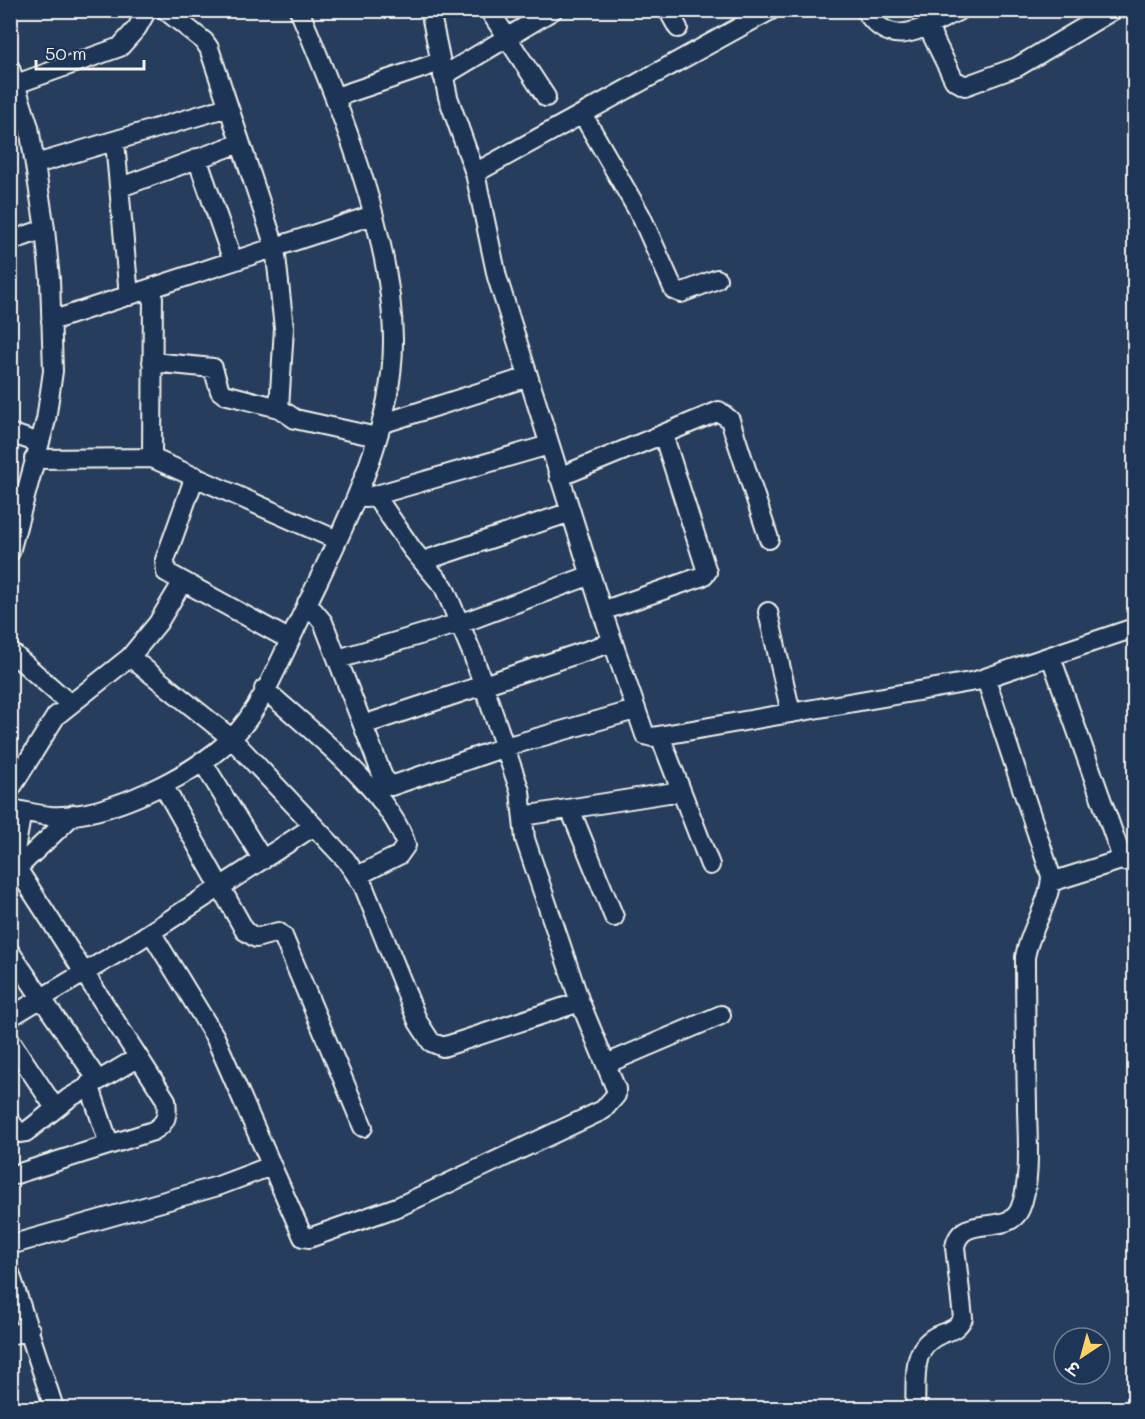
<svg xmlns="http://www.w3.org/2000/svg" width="1145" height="1419" font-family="Mali,'Playpen Sans Deva',sans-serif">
<rect width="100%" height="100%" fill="#263d5d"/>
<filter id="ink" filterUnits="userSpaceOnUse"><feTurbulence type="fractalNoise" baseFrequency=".0167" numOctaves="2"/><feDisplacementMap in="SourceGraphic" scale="12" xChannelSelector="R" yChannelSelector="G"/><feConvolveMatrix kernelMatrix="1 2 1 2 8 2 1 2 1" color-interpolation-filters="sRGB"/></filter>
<g filter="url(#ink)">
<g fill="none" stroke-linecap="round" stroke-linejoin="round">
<g stroke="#f4f1e8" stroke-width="22">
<path id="minor" d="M165,10l39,31 5,7 66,199 9,81 -5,80 16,11 82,18
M430,10l18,87 27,76 22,104 105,334 43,124 7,2 324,-56 158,-53
M489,10l57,87
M668,10l10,18
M865,10c27,43 58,17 95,0
M927,25l27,55 11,6 52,-19 96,-57
M10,68l19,59 16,102 5,50 3,92 -7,49 -36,132
M443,76l110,-66
M16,84l104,-37 17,-19 10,-18
M336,97l104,-35
M583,115l58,101 33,74 7,3 36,-14
M115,142l14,154
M197,158l36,103
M36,164l192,-57
M475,173l296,-163
M121,187l119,-44
M10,241l35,-12
M51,321l322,-106
M152,362l61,6 7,23 4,3 55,14
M381,424l147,-47
M10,433l29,10
M152,458l1,-170
M34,459l118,-1 185,82
M195,476l-30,84 1,12 124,68
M559,477l160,-66 11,9 39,119
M366,498l183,-53
M423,561l148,-49
M307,603l16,19 60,155 8,9 114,-39 130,-37
M602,611l101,-35 4,-4 -44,-138
M768,612l23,101
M10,651l60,53
M130,657l101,81 115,122 17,25 55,137 13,20 12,5 137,-45
M1051,657l72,204
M338,659l132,-39 121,-45
M264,689c42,37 127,104 142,156l-7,10 -42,21
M363,725l250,-83
M660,736l50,129
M202,761l61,99
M163,785l82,146 11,7 22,-6 5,4 80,191
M10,790l46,-74 74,-59 28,-34 24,-40
M10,809c14,2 28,6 41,7 55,3 141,-40 180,-77 30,-29 51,-83 69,-120 40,-85 94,-184 93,-280 -1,-104 -53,-233 -94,-329
M570,809l44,108
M523,816l158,-25
M10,875l64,-61
M1051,882l83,-26
M151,932l64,105 88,200 6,1 91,-32 203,-96 13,-15v-6l-36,-87 -55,-163 -5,-48 -47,-136 -29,-68 -32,-38 -37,-54
M10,952l87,127
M10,1017l124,-74 180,-117
M10,1040l45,68
M606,1064l115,-49
M89,1084l20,60
M10,1121l9,12 7,-1 43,-34 68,-40
M10,1176l143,-45c14,-8 15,-16 13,-31l-153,-238 9,-51
M10,1245l208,-59 53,-20
M10,1273l44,135
M10,1335l20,-5
M915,1408c2,-28 -6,-62 26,-74 11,-4 16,-5 22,-16l-8,-71c6,-35 53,-10 65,-38 12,-28 7,-74 7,-105 -1,-49 -2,-98 -2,-147 5,-29 25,-53 26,-81l-65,-197"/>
</g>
<use href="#minor" stroke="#1d3557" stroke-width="18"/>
</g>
</g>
<rect width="1145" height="1419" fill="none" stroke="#1d3557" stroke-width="36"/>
<rect x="18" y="18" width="1109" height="1383" fill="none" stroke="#f4f1e8" stroke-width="2" filter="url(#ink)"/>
<g transform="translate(1082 1356) rotate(216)"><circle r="28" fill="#1d3557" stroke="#738091" stroke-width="1.5"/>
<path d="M0-4.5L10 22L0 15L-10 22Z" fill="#ffd166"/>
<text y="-9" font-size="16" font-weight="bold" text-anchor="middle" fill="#f4f1e8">उ</text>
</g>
<path d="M36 60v9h108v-9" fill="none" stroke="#f4f1e8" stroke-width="3"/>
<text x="45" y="60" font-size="18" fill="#f4f1e8" stroke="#1d3557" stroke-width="4.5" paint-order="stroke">50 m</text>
</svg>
